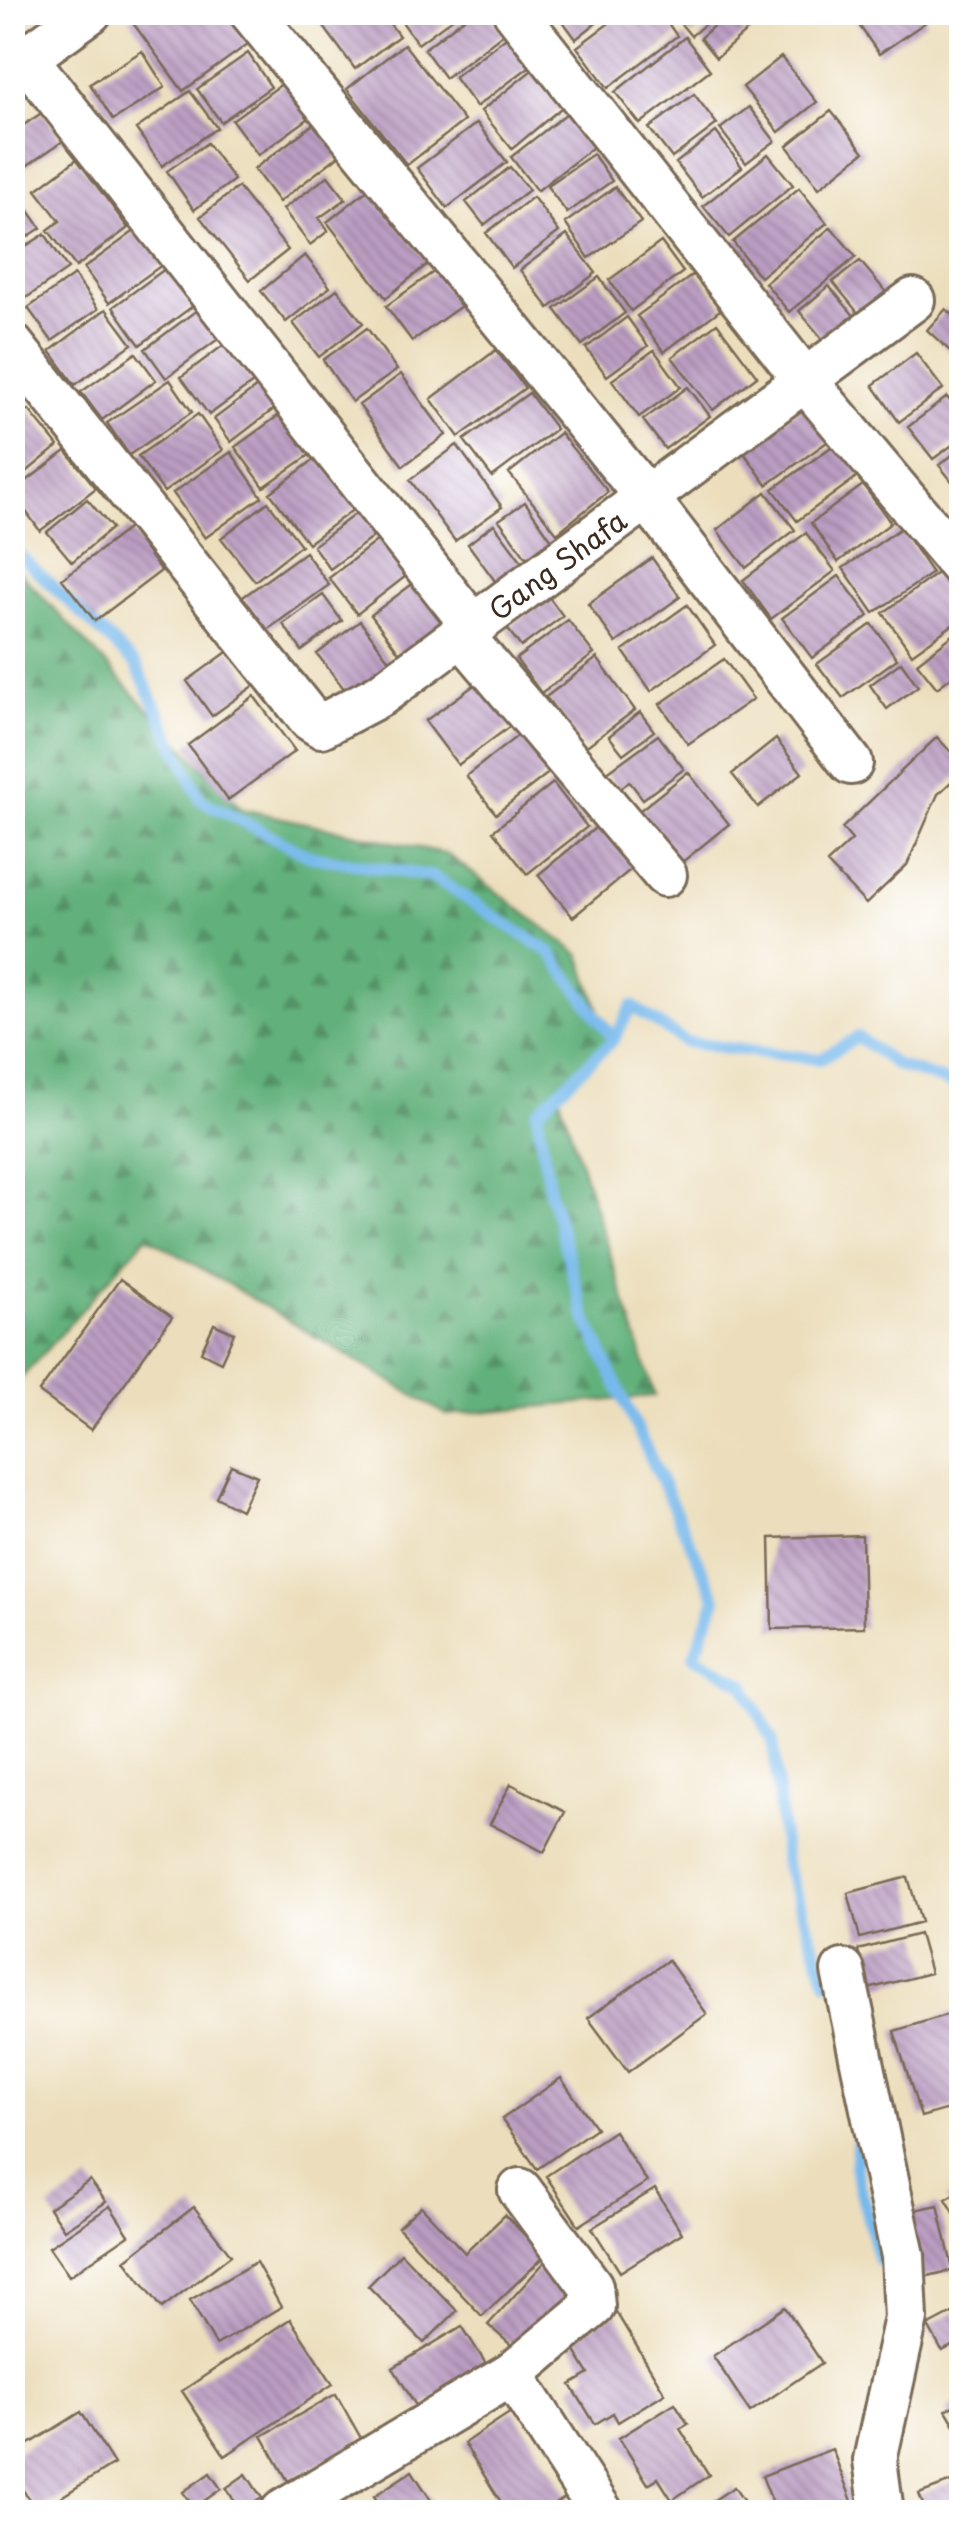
<svg xmlns="http://www.w3.org/2000/svg" width="974" height="2525" font-family="'Playpen Sans',sans-serif">
<defs>
<pattern id="forest-firs" width="22" height="20" patternUnits="userSpaceOnUse" patternTransform="scale(2.5)"><rect width="22" height="20" fill="#62b17c"/><path d="M5 1l3.5 6h-7zM16 11l3.5 6h-7z" fill="#529065"/></pattern>
<pattern id="building-back-hatch" width="6" height="6" patternUnits="userSpaceOnUse" patternTransform="scale(2.5)"><rect width="6" height="6" fill="#bb9dc3"/><path d="M-1 5l2 2M0 0l6 6M5-1l2 2" fill="none" stroke="#99809e"/></pattern>
</defs>
<rect width="100%" height="100%" fill="#fff"/>
<filter id="ink" filterUnits="userSpaceOnUse"><feTurbulence type="fractalNoise" baseFrequency=".01" numOctaves="2"/><feDisplacementMap in="SourceGraphic" scale="20" xChannelSelector="R" yChannelSelector="G"/><feConvolveMatrix kernelMatrix="1 2 1 2 8 2 1 2 1" color-interpolation-filters="sRGB"/></filter>
<filter id="wash" filterUnits="userSpaceOnUse"><feTurbulence type="fractalNoise" baseFrequency=".0048" numOctaves="4" result="noise"/><feDisplacementMap in="SourceGraphic" scale="40" xChannelSelector="R" yChannelSelector="G"/><feGaussianBlur stdDeviation="2.25" result="paint"/><feColorMatrix in="noise" values="0 0 0 0 0 0 0 0 0 0 0 0 0 0 0 0 0 1.4 0 .05"/><feComposite in="paint" operator="in"/></filter>
<g filter="url(#wash)">
<rect width="100%" height="100%" fill="#ecdebc"/>
<path fill="url(#forest-firs)" stroke="#4e6e4d" stroke-width="2.5" d="M12,564l230,245 205,45 133,101 30,86 4,-2 -55,56 96,301 -208,19 -300,-179 -130,147 -4,-4z"/>
<g fill="none" stroke-linecap="round" stroke-linejoin="round">
<path stroke="#77b9ec" stroke-width="12" d="M12,548l124,117 65,135 109,56 123,21 117,75 64,87 18,-33 53,36 73,10 63,7 37,-22 38,28 66,22
M614,1039l-77,73 13,81 34,121 132,285 -22,57 50,28 29,57 12,122 42,119
M859,2130l-4,39 24,91"/>
</g>
<g id="blocks">
<path fill="url(#building-back-hatch)" d="M139,12h87l22,32 -65,47 -53,-72z
M313,12h68l18,24 -44,33z
M395,12h66l-43,32z
M472,12h17l15,21 -59,45 -21,-29z
M556,12h54l-34,27z
M624,12h36l17,24 -69,52 -31,-41z
M671,12h48l-28,24z
M729,12h40l-53,46 -16,-20z
M850,12h70l6,10 -47,32z
M510,34l23,30 -57,43 -22,-30z
M685,37l25,33 -70,54 -25,-32z
M404,44l60,77 -57,44 -60,-76z
M142,51l23,36 -52,33 -23,-36z
M248,53l23,34 -50,35 -24,-33z
M781,57l36,45 -38,30 -36,-45z
M537,66l30,37 -55,46 -31,-38z
M286,81l26,35 -54,39 -26,-35z
M190,91l27,37 -55,38 -26,-37z
M694,94l23,30 -45,34 -23,-30z
M749,107l26,34 -29,22 -26,-34z
M571,110l26,34 -60,47 -26,-34z
M831,111l33,41 -45,36 -32,-42z
M43,112l20,29 -44,30 -7,-9v-29z
M316,122l25,32 -62,48 -25,-33z
M477,123l30,39 -60,46 -30,-40z
M716,132l26,35 -40,30 -26,-34z
M207,143l27,37 -40,30 -27,-39z
M593,154l19,27 -45,32 -20,-27z
M768,154l25,31 -64,52 -26,-31z
M77,159l51,69 -52,39 -28,-37 12,-9 -24,-31z
M510,167l19,23 -45,35 -18,-23z
M328,176l18,23 -27,19 9,13 -18,14 -27,-36z
M238,187l50,63 -38,30 -50,-63z
M615,187l26,35 -52,36 -24,-35z
M370,188l59,75 -43,35 -59,-76z
M799,188l28,35 -67,54 -27,-35z
M15,191l26,37 -29,19v-54z
M533,197l26,35 -47,36 -26,-35z
M140,227l26,35 -57,41 -25,-35z
M831,227l25,30 -67,55 -24,-29z
M45,234l23,35 -42,29 -14,-20v-23z
M567,235l29,38 -47,35 -29,-38z
M661,242l22,30 -52,39 -22,-31z
M305,255l25,32 -44,35 -25,-31z
M860,261l26,31 -27,22 -26,-32z
M169,266l28,37 -57,42 -27,-38z
M435,271l26,35 -49,35 -26,-35z
M697,272l27,35 -60,45 -27,-36z
M74,275l24,34 -46,32 -24,-33z
M599,277l26,36 -43,32 -27,-36z
M829,286l27,32 -30,25 -27,-32z
M337,289l26,34 -44,34 -26,-34z
M106,309l26,35 -57,41 -25,-34z
M946,309l16,14v39l-35,-32z
M197,310l21,29 -52,39 -21,-29z
M627,317l21,29 -41,30 -21,-28z
M717,323l40,53 -44,34 -41,-53z
M367,328l30,42 -45,32 -29,-42z
M225,344l28,39 -44,32 -28,-38z
M496,350l29,38 -66,49 -28,-38z
M654,350l27,37 -42,30 -27,-37z
M136,353l20,27 -54,40 -21,-28z
M916,353l27,36 -44,33 -26,-37z
M401,374l45,61 -43,31 -44,-61z
M170,380l22,32 -63,43 -22,-32z
M257,387l17,22 -43,33 -17,-23z
M688,387l22,29 -45,33 -22,-29z
M529,393l27,36 -64,48 -28,-37z
M947,397l15,20v21l-29,21 -25,-32z
M808,402l26,35 -67,48 -25,-35z
M29,410l29,36 -46,38v-60z
M282,413l29,41 -47,33 -29,-40z
M198,414l25,36 -59,42 -26,-36z
M560,433l48,59 -51,41 -48,-60z
M838,442l23,32 -64,47 -24,-32z
M457,445l45,62 -47,34 -45,-61z
M962,448v46l-23,-29z
M66,451l30,37 -56,43 -28,-39z
M231,452l31,45 -57,41 -32,-45z
M320,455l38,51 -50,37 -38,-50z
M863,485l28,38 -53,39 -27,-39z
M766,492l29,38 -49,38 -29,-38z
M87,499l25,29 -40,34 -25,-30z
M268,502l33,43 -46,36 -34,-43z
M525,502l34,48 -25,18 -35,-48z
M363,508l17,24 -50,37 -17,-23z
M494,524l35,47 -26,21 -35,-48z
M129,528l32,43 -66,50 -33,-42z
M901,528l31,45 -58,40 -31,-45z
M388,532l27,37 -58,45 -28,-36z
M806,533l29,38 -64,48 -28,-39z
M305,552l24,33 -62,45 -24,-33z
M652,558l28,39 -64,46 -28,-39z
M940,571l22,30v17l-50,36 -29,-41z
M423,576l33,43 -52,40 -33,-44z
M839,576l30,40 -57,42 -30,-40z
M323,595l19,26 -40,30 -19,-27z
M549,597l14,19 -42,31 -14,-19z
M687,605l28,40 -64,46 -28,-40z
M568,620l26,34 -53,39 -25,-34z
M360,621l38,51 -42,32 -39,-50z
M872,624l25,35 -54,39 -26,-34z
M962,628v41l-25,19 -20,-25z
M230,650l25,35 -43,31 -25,-35z
M597,658l38,52 -51,38 -38,-51z
M724,659l29,40 -65,45 -28,-40z
M901,662l17,24 -31,23 -17,-24z
M480,681l33,43 -55,41 -33,-44z
M254,696l41,55 -67,49 -40,-55z
M640,712l14,19 -31,23 -14,-18z
M521,733l30,38 -55,43 -30,-38z
M658,735l26,34 -41,30 -14,-18 -10,9 -13,-17z
M937,737l25,27v8l-24,22 -31,71 -41,39 -39,-41 25,-23 -10,-12z
M776,739l26,34 -44,34 -26,-33z
M688,772l41,52 -48,39 -42,-52z
M553,783l34,44 -60,47 -34,-43z
M600,824l35,42 -62,51 -35,-42z
M120,1279l52,38 -81,113 -52,-38z
M214,1324l20,9 -13,29 -20,-10z
M231,1465l26,11 -16,34 -25,-13z
M862,1535l2,92 -92,2 -2,-91z
M511,1784l54,28 -21,40 -54,-28z
M908,1877l13,45 -61,16 -12,-45z
M919,1934l11,39 -62,16 -10,-39z
M668,1960l39,54 -79,58 -40,-54z
M962,2010v95l-41,12 -27,-86z
M561,2078l35,50 -59,41 -35,-50z
M614,2131l33,51 -68,44 -33,-50z
M90,2180l16,22 -42,28 -15,-22z
M655,2189l27,44 -62,39 -28,-44z
M962,2190v36l-16,-27z
M938,2205l15,65 -37,9 -15,-66z
M110,2206l19,29 -60,41 -20,-29z
M421,2206l44,47 40,-38 40,41 -63,60 -84,-89z
M194,2207l37,48 -69,53 -37,-48z
M401,2253l56,58 -33,32 -56,-57z
M550,2256l31,29 -61,68 -32,-28z
M256,2262l25,45 -65,38 -26,-45z
M785,2307l37,56 -72,49 -37,-56z
M962,2308v33l-20,10 -14,-25z
M616,2312l49,81 -47,29 -5,-9 -18,11 -24,-39 18,-11 -21,-34z
M290,2319l43,65 -108,72 -43,-65z
M462,2326l26,41 -70,42 -25,-41z
M336,2394l26,46 -74,41 -26,-45z
M962,2401v36l-16,-27z
M675,2403l13,21 -8,5 29,46 -37,25 -14,-22 -10,6 -29,-46z
M514,2410l54,86 -26,16h-35l-43,-69z
M81,2412l33,52 -77,48 -25,-39v-18z
M832,2449l20,52 -31,11h-45l-14,-36z
M412,2471l27,41h-55l-10,-16z
M210,2473l11,16 -27,19 -11,-16z
M246,2474l16,24 -21,13 -15,-23z
M962,2478v34h-36l-7,-18z
M734,2487l17,25h-55z"/>
</g>
</g>
<g filter="url(#ink)">
<use href="#blocks" fill-opacity="0" stroke="#796955" stroke-width="2.5"/>
<g fill="none" stroke-linecap="round" stroke-linejoin="round">
<g stroke="#796955" stroke-width="48">
<g id="street">
<path d="M251,12l397,487 203,264"/>
<path d="M26,58l447,568"/>
<path d="M12,68l78,-56"/>
<path d="M913,300l-108,80 157,187"/>
<path id="s1" d="M12,345l298,374 11,7 59,-31 425,-315 -290,-368"/>
<path d="M461,634l204,241"/>
<path d="M843,1971l60,285 3,62 -31,142 7,52"/>
<path d="M512,2374l89,138"/>
<path d="M282,2512l230,-138 81,-68 -2,-20 -71,-96"/>
</g>
</g>
<use href="#street" stroke="#fff" stroke-width="42"/>
</g>
</g>
<g text-anchor="middle" dominant-baseline="central" stroke-width="9" stroke-linejoin="round" paint-order="stroke">
<g font-size="28" fill="#3b2a1e" stroke="#fff">
<text stroke="none"><textPath href="#s1" startOffset="778">Gang Shafa</textPath></text>
</g>
</g>
<rect width="974" height="2525" fill="none" stroke="#fff" stroke-width="50"/>
</svg>
